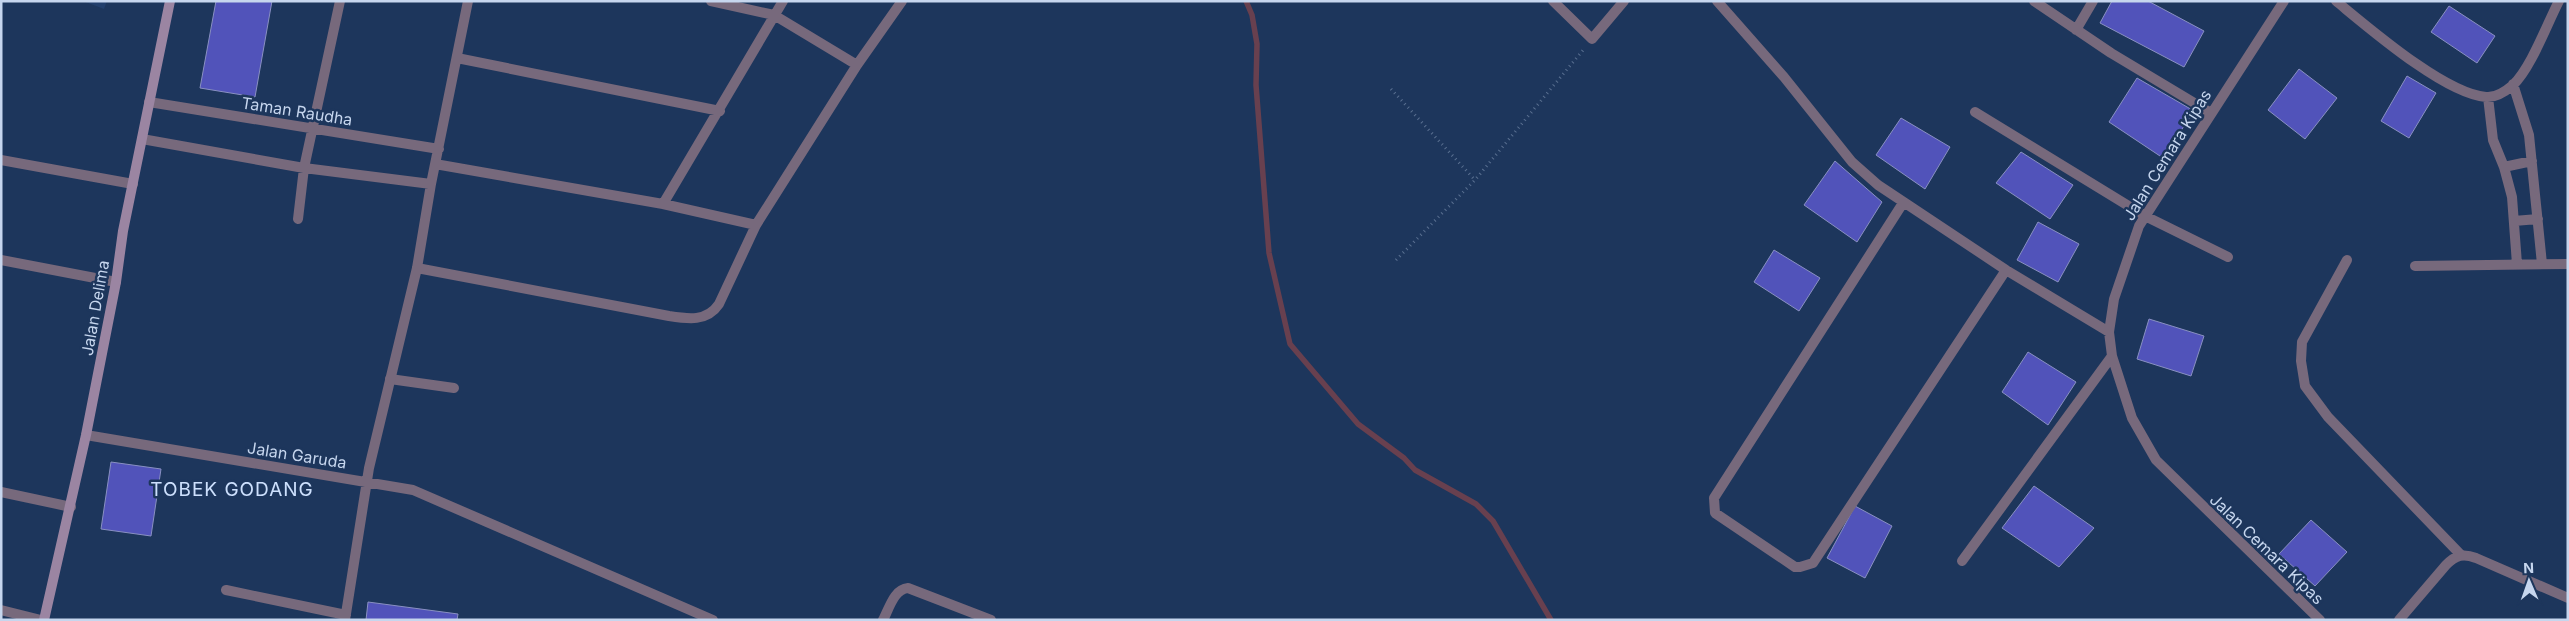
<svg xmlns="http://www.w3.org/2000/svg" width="2569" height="621" font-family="Inter,sans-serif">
<rect width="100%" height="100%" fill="#1d365c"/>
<path fill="#223f6c" d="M83,1h24l-3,8z"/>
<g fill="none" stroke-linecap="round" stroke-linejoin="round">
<path stroke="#68404f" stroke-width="5.5" d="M1246,1l6,14 5,29 -1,41 13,168 21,91 68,80 46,34 11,12 61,34 17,17 58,99"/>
</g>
<path fill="#5153ba" stroke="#8990c2" d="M216,1h56l-17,96 -55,-9z
M2112,1h36l56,30 -20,36 -84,-44z
M2449,6l46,30 -18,27 -46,-31z
M2299,69l38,29 -32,41 -37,-29z
M2407,76l29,17 -27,45 -28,-17z
M2137,78l57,33 -31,47 -54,-36z
M1901,118l49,29 -25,42 -49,-34z
M2021,152l52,33 -23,34 -54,-36z
M1835,161l47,41 -25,40 -53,-37z
M2038,222l41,22 -21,38 -41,-22z
M1774,250l46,28 -21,33 -45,-29z
M2149,319l55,17 -13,40 -54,-17z
M2028,352l48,30 -28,43 -46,-33z
M111,462l50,7 -10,67 -50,-7z
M2034,486l60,42 -35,39 -57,-39z
M1855,506l37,20 -27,52 -38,-20z
M2311,520l36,32 -32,34 -36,-32z
M368,602l90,12 -1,6h-91z"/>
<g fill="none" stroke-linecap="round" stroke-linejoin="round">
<path stroke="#5a7091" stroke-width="3" stroke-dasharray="1 4" stroke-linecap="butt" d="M1391,89l84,91
M1396,260l79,-80 109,-131"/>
<path stroke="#77697c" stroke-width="10" d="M390,379l64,9"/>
<path stroke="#77697c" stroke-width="10" d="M711,1l63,14 83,50
M1553,1l39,38 32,-38
M1717,1l67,76 68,85 26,23 128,85 103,62
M2034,1l77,52 100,60
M2284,1l-145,225 -25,73 -5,33 3,24 20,62 24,42 164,160
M2336,1c33,27 109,93 150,96 10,1 20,-6 27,-12 18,-17 34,-61 46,-84
M2076,30l17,-29
M457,58l263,53
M2513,84l16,51 13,129
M2488,97l5,43 11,27 8,30 5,67
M149,102l290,47
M1975,112l170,104 83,41
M142,139l162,29 127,16
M1,160l132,24
M435,164l228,40 93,21
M2504,167l28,-6
M1903,203l-189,295 1,15 80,54h5l13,-4 193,-293
M663,204l120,-203
M298,219l6,-51 36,-167
M2514,221l24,-2
M1,260l115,22
M2347,260l-45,82 -1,19 4,25 23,31 133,138
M2415,266l153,-2
M417,268l252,48c19,3 38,6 50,-12l37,-79 101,-160 45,-64
M86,435l327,55 300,130
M1,492l70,15
M1962,561l150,-205
M226,590l120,25
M1,610l40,10
M345,620l24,-152 48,-200 14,-84 37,-183
M883,620c6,-11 11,-31 25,-32l83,32
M2399,620l47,-55c10,-10 17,-12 30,-7l92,40"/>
<path stroke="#9b85a2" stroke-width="10" d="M44,620l42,-185 30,-153 7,-51 47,-230"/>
</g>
<g text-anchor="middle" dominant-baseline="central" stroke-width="5" stroke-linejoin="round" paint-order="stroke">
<g font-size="16" fill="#c6d6ee" stroke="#1d365c">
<text transform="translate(297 111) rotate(9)">Taman Raudha</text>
<text transform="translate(2167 155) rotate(-58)">Jalan Cemara Kipas</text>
<text transform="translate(95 308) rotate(-80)">Jalan Delima</text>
<text transform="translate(297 455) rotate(9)">Jalan Garuda</text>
<text transform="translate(2267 549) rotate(44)">Jalan Cemara Kipas</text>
</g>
<g font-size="19" letter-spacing="1" fill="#cde0fd" stroke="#1d365c">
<text x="232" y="489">TOBEK GODANG</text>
</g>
</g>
<rect width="2569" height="621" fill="none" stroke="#c6d6ee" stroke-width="5"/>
<g transform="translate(2529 581) rotate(358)" stroke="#1d365c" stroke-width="4" paint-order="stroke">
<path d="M0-4L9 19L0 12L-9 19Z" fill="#c6d6ee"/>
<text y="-8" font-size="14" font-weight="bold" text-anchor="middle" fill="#c6d6ee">N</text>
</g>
</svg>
